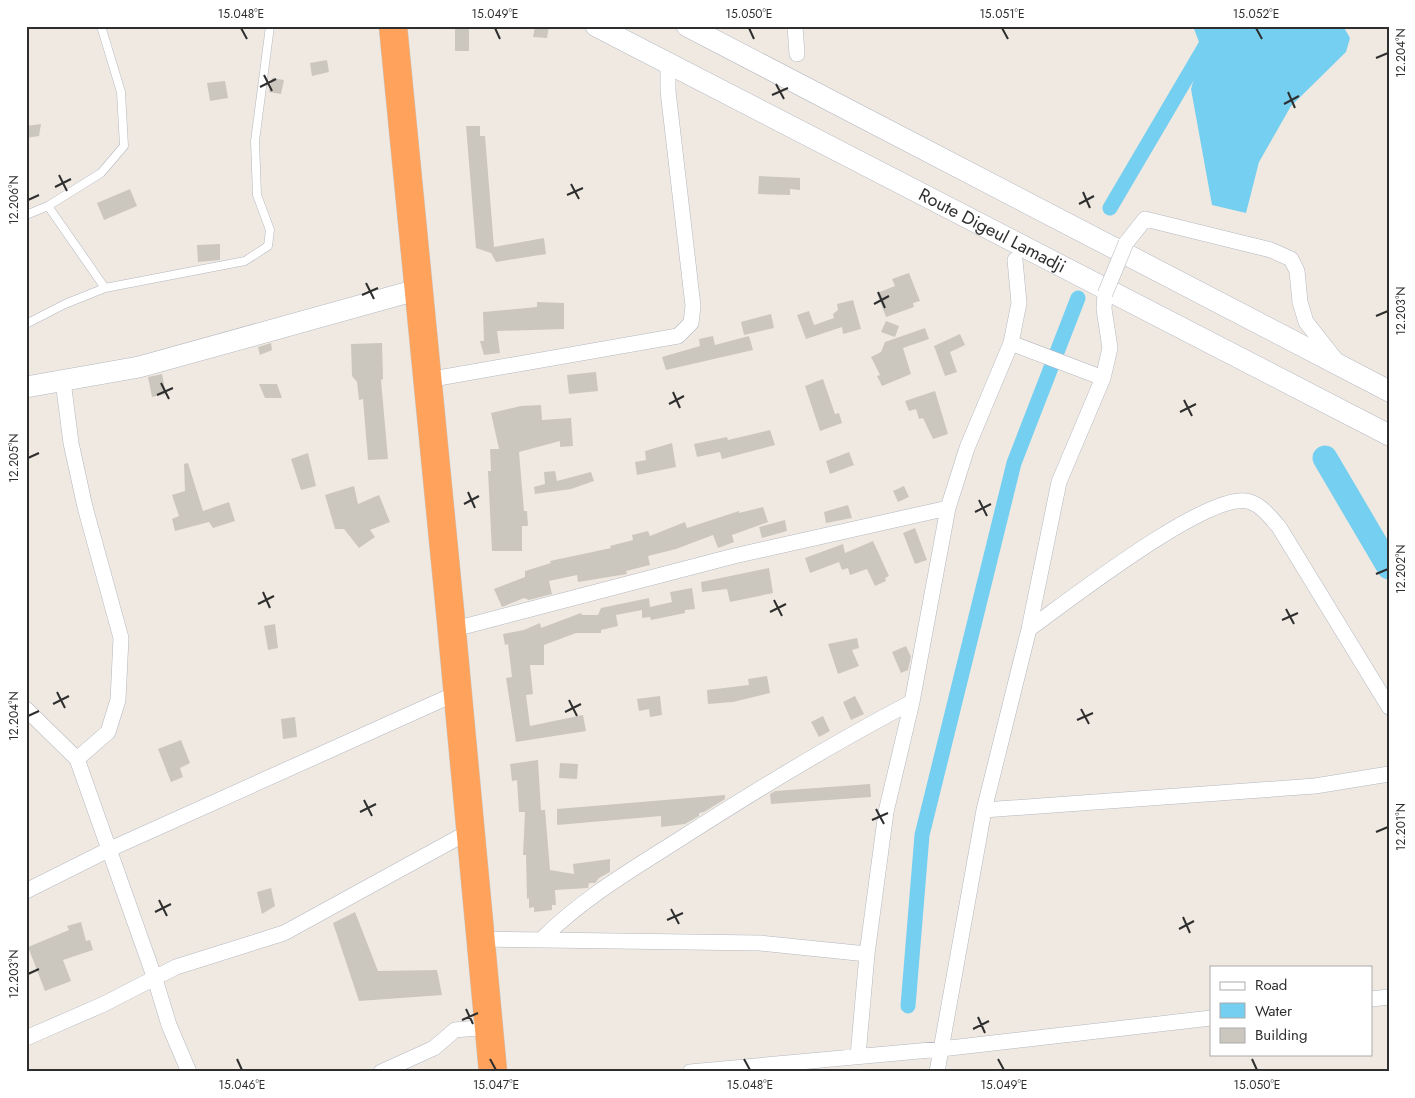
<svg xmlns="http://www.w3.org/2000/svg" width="1415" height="1098" font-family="Jost,sans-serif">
<rect width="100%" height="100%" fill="#efe9e1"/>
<path fill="#75cff0" d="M1193,26h150l7,12 -4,14 -55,54 -32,56 -13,51 -34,-8 -21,-116 11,-39z"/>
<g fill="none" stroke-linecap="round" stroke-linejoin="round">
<path stroke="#75cff0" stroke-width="15" d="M1110,208l107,-182
M908,1006l14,-171 92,-372 64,-165"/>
<path stroke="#75cff0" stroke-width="25" d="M1325,458l64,109"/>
</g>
<path fill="#cbc7bf" d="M535,26h14l-2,12 -14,-1z
M455,27h14v24h-14z
M327,60l2,12 -17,4 -2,-13z
M272,78l12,2 -3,14 -12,-2z
M225,81l3,17 -18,3 -3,-18z
M41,124l-2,12 -13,2v-12z
M466,126h14v10h5l9,111 50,-9 2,16 -50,8 -5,-9 -15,-5z
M759,176l41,2v12l-10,-1v6l-32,-1z
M130,189l7,17 -33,14 -7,-17z
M220,244v16l-22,2 -1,-17z
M909,273l11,28 -7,2 1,4 -28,10 -9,-24 18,-7 -3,-7z
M853,300l8,29 -18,5 -1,-7 -36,12 -9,-24 12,-4 5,14 20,-7 -1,-4 5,-4 -1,-6z
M537,302l27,1v26l-67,2 3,22 -16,2 -4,-14h4l-1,-29 54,-5z
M771,314l3,14 -30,7 -3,-13z
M886,321l13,5 -4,11 -14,-5z
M925,328l4,11 -26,9 8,26 -29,12 -5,-10 3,-1 -9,-18 10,-5 4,-10z
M960,334l5,11 -15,7 7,20 -12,4 -11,-30z
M713,336l2,9 34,-9 4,14 -87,20 -4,-13 38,-11 -1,-7z
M271,343l1,7 -12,5 -2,-8z
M382,343l1,36 -2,1 7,79 -20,1 -5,-61 -4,1 -2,-18 -5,-6 -1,-32z
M596,372l2,19 -29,3 -2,-19z
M162,374l4,20 -14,3 -4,-20z
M823,379l12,35 4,-1 3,10 -22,8 -15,-45z
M259,384h18l5,14h-17z
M935,391l13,43 -15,5 -10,-21 -4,1 -3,-10 -7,2 -4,-10z
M541,405l1,15 29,-2 2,28 -13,1v-6l-41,11 5,59h3l1,15h-6v25h-30l-4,-80h3l-1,-22h9l-8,-36 30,-7z
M770,430l5,15 -53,14 -2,-7 -23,5 -3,-13 33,-7 1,3z
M672,443l4,24 -39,8 -2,-13 11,-2 -1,-9z
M849,452l5,13 -24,9 -4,-13z
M308,453l8,33 -15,4 -10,-31z
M188,463l15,48 26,-9 6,19 -22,7 -4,-6 -34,9 -3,-12 7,-3 -7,-21 13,-4 -1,-27z
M555,471l2,10 34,-9 3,9 -23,8 -36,5 -1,-7 11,-3 -1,-12z
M354,486l4,18 21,-9 11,27 -20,8 5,7 -16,11 -15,-19h-9l-10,-34z
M904,486l5,11 -11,5 -5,-11z
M848,505l4,13 -26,5 -2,-11z
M763,507l5,15 -36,13 2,7 -16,6 -5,-13 -37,14 -28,7 2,9 -24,6 1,3 -49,8 -1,-7 -28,6 3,13 -23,6 -5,-2 -22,9 -8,-18 31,-12v-6l26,-8 -1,-2 61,-13 -1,-2 23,-6 -1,-5 16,-4 2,5 35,-14 2,6 52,-17v2z
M785,520l2,11 -25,7 -3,-11z
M915,528l12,32 -12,4 -12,-31z
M873,541l16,35 -4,2 1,3 -11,5 -8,-17 -17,6 -2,-7 -6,2 -3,-8 -29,11 -5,-15 38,-14 2,9z
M769,568l4,25 -43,9 -3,-13 -25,3 -1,-10z
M692,588l3,21 -10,1v3l-34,7 -1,-3 -8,1v-8l-26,5 2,11 -17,4v3h-25l-32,12v20h-14l3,29 -7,1 4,31 53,-11 3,16 -70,11 -10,-64 6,-1 -4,-33 -3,1 -2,-11 21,-4 16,-7 1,5 40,-15 1,2h16l3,-7 48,-10 1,9 22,-5 -2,-10z
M275,624l3,24 -10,2 -4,-24z
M857,638l2,10 -7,2 7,16 -21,8 -10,-30z
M906,646l5,11 -3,13 -7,3 -9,-21z
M767,676l3,17 -37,9 -25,2 -1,-14 42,-5 -1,-6z
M660,696l2,19 -12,2 -1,-8 -10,2 -2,-12z
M855,696l9,18 -13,6 -8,-18z
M823,716l7,15 -11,6 -8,-15z
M295,717l2,20 -14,2 -2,-20z
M181,740l9,23 -10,5 3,9 -12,5 -13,-33z
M538,760l3,50h4l5,60 24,4 -1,-10 37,-5v13l-11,6 -4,5h-6l-1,5 -33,2 1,15h-4v5l-18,2v-5l-5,1v-10l-2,1 -1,-44h-3l2,-43h-6l-2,-32 -5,1 -2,-17z
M560,763l18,1 -1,15 -18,-1z
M870,784l1,13 -100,7 -1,-10 5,-3z
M725,795v4l-21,13 -5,1v3l-14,8 -24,3v-11l-104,9v-16z
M271,888l4,18 -13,8 -5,-22z
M355,912l23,59 59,-1 5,25 -83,6 -26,-78z
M81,922l5,19 4,-1 3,10 -30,10 8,21 -26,10 -17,-44 41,-17 -2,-4z"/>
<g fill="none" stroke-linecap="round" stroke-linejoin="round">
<g stroke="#b4b7c1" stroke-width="9">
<path id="lane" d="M48,206l57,82
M26,215l22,-9 53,-33 23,-27 -3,-54 -20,-66
M26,324l39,-20 40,-16 140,-27 23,-15 2,-16 -13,-35 -2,-54 15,-115"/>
</g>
<g stroke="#b4b7c1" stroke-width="16">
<path id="street" d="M795,26l2,28
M1126,243l19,-24 126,31 20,9 6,12 3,31 6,20 30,38
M1011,343l92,35
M427,380l251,-44 13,-13 2,-17 -25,-215v-28
M63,381l8,62 14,64 36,131 -3,62 -10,32 -31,27 78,220 14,46 20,47
M1029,629c39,-28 177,-136 218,-128 14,3 23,16 32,26l110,180
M451,630l283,-74 214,-48
M26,709l51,50
M984,810l331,-24 74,-12
M26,891l82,-41 349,-157
M481,939l279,4 107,11
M542,939c42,-42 91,-70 141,-102 75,-48 150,-94 229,-135
M1371,999l18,-2
M26,1038l78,-34 72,-37 108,-34 188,-103
M858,1056l9,-102 19,-142 26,-110 36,-194 19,-60 44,-105 8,-40 -4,-43
M381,1072l53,-24 21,-18 34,-3
M690,1072l251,-23 270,-31
M937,1072l47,-262 45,-181 30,-147 44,-104 7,-30 -6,-39 1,-15"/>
</g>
<g stroke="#b4b7c1" stroke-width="22">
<g id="secondary">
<path id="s1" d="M596,26l793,409"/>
<path d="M687,26l702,365"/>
<path d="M26,387l113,-20 281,-78"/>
</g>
</g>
<g stroke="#c9c9c9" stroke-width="29">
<path id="highway" d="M393,26c35,349 68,697 100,1046"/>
</g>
<use href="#lane" stroke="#fff" stroke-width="8"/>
<use href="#street" stroke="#fff" stroke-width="15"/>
<use href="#secondary" stroke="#fff" stroke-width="21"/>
<use href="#highway" stroke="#ffa35c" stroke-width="28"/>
<g stroke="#b4b7c1" stroke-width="16" stroke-linecap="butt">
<path id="street-bridge" d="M1105,294l21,-51"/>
</g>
<use href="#street-bridge" stroke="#fff" stroke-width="15"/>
</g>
<path fill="none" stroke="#2e2e2e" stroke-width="2" d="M241,28l6,11M495,28l5,11M749,28l5,11M1002,28l6,11M1256,28l6,11M1376,58l12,-5M264,75l8,16M776,84l8,15M260,87l16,-8M1288,92l7,16M772,95l16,-7M1284,104l15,-8M59,175l8,16M571,184l8,15M55,187l16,-8M1083,192l7,16M567,195l16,-7M28,200l11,-5M1079,204l15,-8M366,283l8,16M878,292l7,16M362,295l16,-7M874,304l15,-8M1376,316l12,-5M161,383l8,16M673,392l7,16M157,395l16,-7M1184,400l8,16M669,404l15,-8M1180,412l16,-8M28,458l11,-5M468,492l7,16M979,500l8,16M464,504l15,-8M975,512l16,-8M1376,574l12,-5M263,592l7,16M774,600l8,16M258,604l16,-8M1286,609l8,15M770,612l16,-8M1282,620l16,-7M57,692l8,16M569,700l8,16M53,704l16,-8M1081,709l8,15M565,712l16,-8M28,716l11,-5M1077,720l16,-7M364,800l8,16M876,809l8,15M360,812l16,-8M872,820l16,-7M1376,832l12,-5M159,900l8,16M671,909l8,15M155,912l16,-8M1183,917l7,16M667,920l16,-7M1179,929l15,-8M28,974l11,-5M466,1009l7,15M978,1017l7,16M462,1020l16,-7M973,1029l16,-8M237,1059l5,11M490,1059l6,11M744,1059l6,11M998,1059l6,11M1252,1059l5,11"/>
<g text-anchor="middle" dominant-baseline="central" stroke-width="4" stroke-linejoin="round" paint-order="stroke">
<g font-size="18" fill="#2e2e2e" stroke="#fff">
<text stroke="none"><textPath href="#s1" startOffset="446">Route Digeul Lamadji</textPath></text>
</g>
</g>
<rect width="1415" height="1098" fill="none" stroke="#ffffff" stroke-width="55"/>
<rect x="1210" y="966" width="162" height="90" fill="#ffffff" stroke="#ababab"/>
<rect x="1220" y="982" width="25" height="8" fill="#ffffff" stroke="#ababab"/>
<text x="1255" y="990" font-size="15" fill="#2e2e2e">Road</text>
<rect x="1220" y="1003" width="25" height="15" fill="#75cff0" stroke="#ababab"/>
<text x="1255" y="1016" font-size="15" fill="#2e2e2e">Water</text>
<rect x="1220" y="1028" width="25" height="15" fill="#cbc7bf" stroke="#ababab"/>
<text x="1255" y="1040" font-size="15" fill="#2e2e2e">Building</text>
<rect x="28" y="28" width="1360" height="1042" fill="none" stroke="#2e2e2e" stroke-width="2"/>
<g font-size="12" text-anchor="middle" fill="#2e2e2e">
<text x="241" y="18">15.048°E</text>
<text x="495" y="18">15.049°E</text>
<text x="749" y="18">15.050°E</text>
<text x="1002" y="18">15.051°E</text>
<text x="1256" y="18">15.052°E</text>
<text transform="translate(1401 53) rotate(-90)" y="4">12.204°N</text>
<text transform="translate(14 200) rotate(-90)" y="4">12.206°N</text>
<text transform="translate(1401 311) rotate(-90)" y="4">12.203°N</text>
<text transform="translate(14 458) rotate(-90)" y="4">12.205°N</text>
<text transform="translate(1401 569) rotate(-90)" y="4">12.202°N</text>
<text transform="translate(14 716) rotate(-90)" y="4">12.204°N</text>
<text transform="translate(1401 827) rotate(-90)" y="4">12.201°N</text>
<text transform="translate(14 974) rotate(-90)" y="4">12.203°N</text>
<text x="242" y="1089">15.046°E</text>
<text x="496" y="1089">15.047°E</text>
<text x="750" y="1089">15.048°E</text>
<text x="1004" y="1089">15.049°E</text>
<text x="1257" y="1089">15.050°E</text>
</g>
</svg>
